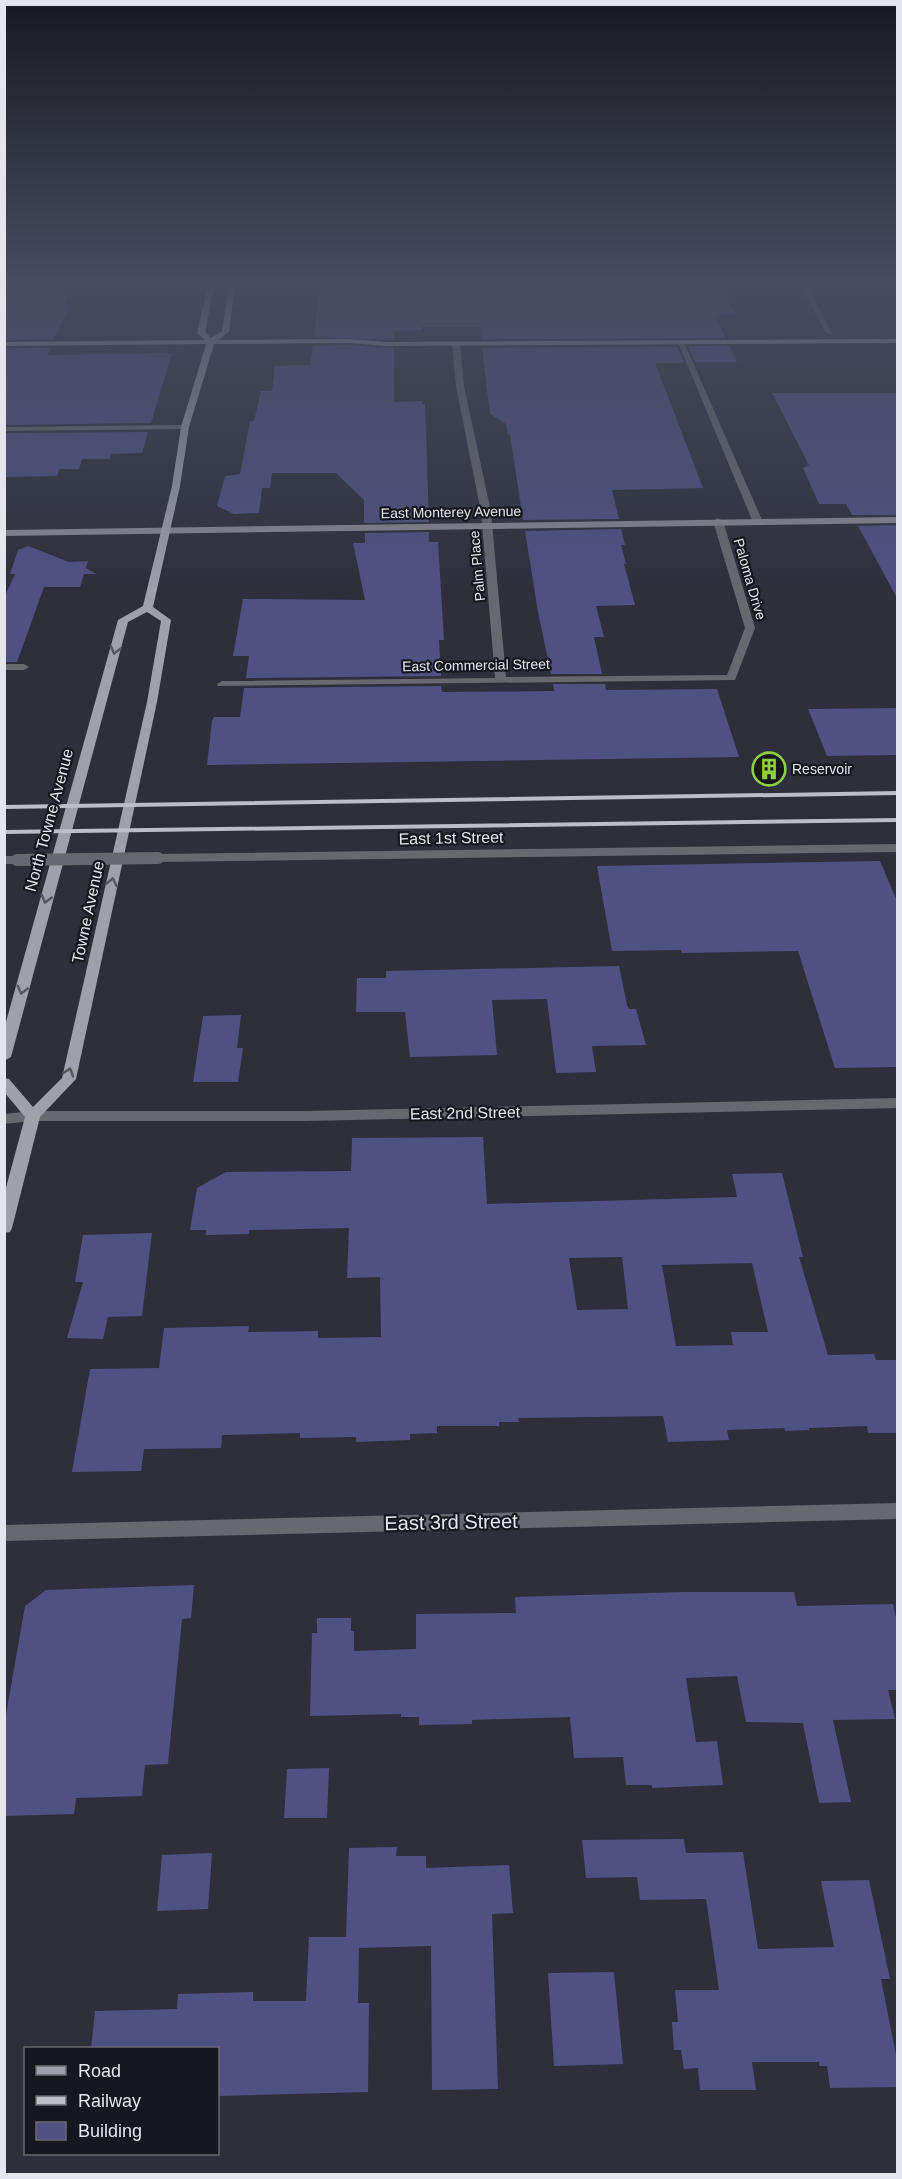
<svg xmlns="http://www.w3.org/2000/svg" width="902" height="2179" font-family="Arial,sans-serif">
<rect width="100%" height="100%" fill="#2e2f3b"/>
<path fill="#4f5183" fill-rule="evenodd" d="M536,285h130l2,4h54l14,25 -21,2 11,22 -245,1 -1,-12h-58v3l-28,1v9l-80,-3 5,-46 219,1z
M4,294h65l-5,11h6l-16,34 -50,1z
M350,345l44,3v54l28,-1v3h3l4,118 -65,1v-23l-28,-27h-64l-2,15h-8l-3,25 -25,1 -17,-8 8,-30 15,-2 10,-53h4l7,-30h11l3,-25 35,-1 3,-19z
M688,346h42l7,16h-42z
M677,347l7,16h-29l48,125 -91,2 7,29 -96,1 -13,-85h-2l-2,-11 -16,-10 -8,-66z
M4,348h46l-3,7 125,-2 -21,70 -147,2z
M772,393h125v122h-45l-6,-11h-27l-16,-36 6,-3z
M148,432l-6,21 -31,1 -1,5h-28l-3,10h-20l-2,7 -53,1v-44z
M897,525v73l-39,-72z
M621,529l4,16h-4l5,19h-2l11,41 -39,1 8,31h-10l8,37h-51l-13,-62 -13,-81z
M429,532v10h9l6,98h-5l2,36 -195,2 3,-22h-16l10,-57 122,1 -12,-57h12v-10z
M28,546l41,16 19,-1 -2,7 10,6h-12l-4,13h-36l-27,75h-13v-64l11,-24h-5l8,-24z
M553,684h52l1,6 111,-1 22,68 -532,8 5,-44 2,-4h26l4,-29 197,-2 1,6 112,-1z
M897,708v47l-70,1 -19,-47z
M880,861l17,40v166l-62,1 -37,-117 -116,2 -1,-3 -69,1 -15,-85z
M619,966l8,39 2,4h7l10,36 -54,1 4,26 -40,1 -9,-74 -55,1 5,55 -87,2 -5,-45h-49l1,-34h29v-7z
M241,1015l-4,33h6l-5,34h-45l10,-66z
M483,1137l4,67 250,-7 -5,-23 50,-1 21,84h-4l29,98 46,-1 2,6h21v73h-29l-1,-7 -58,2v2l-24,1 -1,-3 -57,2 2,10 -61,2 -5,-26 -145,2 1,4h-20v4h-62v7l-27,1v6l-54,2v-5l-56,1v-5l-78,2 -1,13 -77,1 -3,22 -69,1 18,-103 69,-1 5,-40 85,-2 -1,6 70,-1v7l63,-1 -1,-60 -33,1 2,-50 -100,2v4l-43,1v-5h-16l7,-42 29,-16 125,-1 1,-33zM622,1257l6,52 -51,1 -8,-52zM752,1263l16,69h-37l2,13 -57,1 -14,-81z
M152,1233l-10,83 -34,1 -5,22 -36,-1 16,-56h-8l8,-47z
M194,1585l-3,33 -9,1 -14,145 -23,1 -3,31 -66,2 -2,16 -70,2v-90l21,-120 21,-16z
M683,1592h111l3,14 96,-2 4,18v68h-9l7,29 -62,1 18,82 -32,1 -16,-80 -57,-1 -9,-46 -51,2 10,64 21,-1 6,44 -71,3v-3h-26l-3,-28 -49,1 -4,-41 -98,3v4l-53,1v-8h-18v-3l-91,2 2,-83h5v-15h34v13h3v20l62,-2v-35l100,-1 -1,-16z
M329,1768l-2,50h-43l3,-49z
M684,1839l2,14 57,-1 15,97 76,-2 -13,-66 48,-1 21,99h-9l16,81v27l-67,1 -3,-22h-8v-4h-67l4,28h-56l-2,-22 -14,1 -3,-19h-7l-2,-28h6l-3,-32h44l-13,-91 -66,1 -3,-23 -51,1 -4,-38z
M397,1847l-1,9h30v12l83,-3 4,48 -21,1 6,175 -66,1 -1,-144 -72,2 -1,55h11l-1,89 -150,4v-47h-127l4,-38 82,-2 1,-15 75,-2v9h53l3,-64h37l3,-89z
M212,1853l-4,56 -51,2 5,-56z
M614,1972l9,92 -69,2 -6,-93z"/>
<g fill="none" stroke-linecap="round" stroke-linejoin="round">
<path fill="#68696f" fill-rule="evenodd" d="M800,285h7l26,50 -7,-2z
M677,340l7,2 78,178 -2,2 -8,-2z
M456,342l4,2 4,42 27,126 15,165 221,-2 18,-47 -32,-107 5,-3 5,3 32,107 -20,52 -517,6 -1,-2 5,-3 273,-3 -14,-166 -25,-126 -4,-42z
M188,425v4h-3l-181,2v-4z
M4,664h20l5,3 -5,3h-20z
M898,844v8l-740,10 -6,-4 6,-4z
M4,856h13l6,4 -6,4h-13z
M898,1098v10l-592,13h-273l-29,3v-10l29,-3h273z
M898,1503v16l-894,22v-16z"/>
<path fill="#878892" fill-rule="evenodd" d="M898,517v6l-894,13v-6z"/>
<path fill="#9ea0ac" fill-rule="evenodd" d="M208,285h6l-9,47 6,6 11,-7 7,-46h6l-6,47 -11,8 132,-1 37,3 511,-3v4l-511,3 -37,-3 -136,1 -25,83 -9,59 -27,121 18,13 -14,82 -81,377 -36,38 -28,111 -2,4 -6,1v-38l21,-78 -21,-25v-14l5,1 24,28 29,-29 85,-376 14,-81 -14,-9 -19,10 -117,435 -7,4v-32l114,-409 25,-14 29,-120 9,-59 25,-83 -202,2v-4l201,-2 -8,-7z"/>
<path stroke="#bdbec7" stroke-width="4" d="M4,807l894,-14
M4,832l894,-12"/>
<path stroke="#68696f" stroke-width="12" d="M17,860l141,-2"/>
</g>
<defs><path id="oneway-chevron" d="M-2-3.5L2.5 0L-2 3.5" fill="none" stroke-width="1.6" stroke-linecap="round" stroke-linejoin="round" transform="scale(1.5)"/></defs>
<g stroke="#54555d">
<use href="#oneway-chevron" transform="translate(115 650) rotate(105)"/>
<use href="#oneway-chevron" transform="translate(112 882) rotate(-78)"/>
<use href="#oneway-chevron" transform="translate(46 899) rotate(105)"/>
<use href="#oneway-chevron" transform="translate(22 990) rotate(105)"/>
<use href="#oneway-chevron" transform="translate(69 1072) rotate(-72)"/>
</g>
<linearGradient id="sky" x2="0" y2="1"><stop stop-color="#191a20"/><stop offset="0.48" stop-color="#464d60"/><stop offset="1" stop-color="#464d60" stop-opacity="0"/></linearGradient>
<rect width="902" height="591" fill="url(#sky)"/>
<defs>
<g id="building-ring" transform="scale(1.725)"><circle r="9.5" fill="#17181d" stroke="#8fcd41" stroke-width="1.5"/><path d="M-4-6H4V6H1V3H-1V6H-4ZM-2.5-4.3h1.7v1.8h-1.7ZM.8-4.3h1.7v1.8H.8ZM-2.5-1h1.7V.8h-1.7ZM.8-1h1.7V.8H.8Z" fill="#8fcd41"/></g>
</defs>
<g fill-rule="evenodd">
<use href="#building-ring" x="769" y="769"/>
</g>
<g text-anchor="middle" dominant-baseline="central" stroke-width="4.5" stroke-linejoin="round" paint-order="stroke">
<g font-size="14" fill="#e4e5ed" stroke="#17181d">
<text transform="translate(451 512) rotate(-1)">East Monterey Avenue</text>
<text transform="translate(477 566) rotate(-95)">Palm Place</text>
<text transform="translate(750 579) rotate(74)">Paloma Drive</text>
<text transform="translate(476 665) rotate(-1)">East Commercial Street</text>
</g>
<g font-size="14" fill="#e4e5ed" stroke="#17181d" text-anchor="start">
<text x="792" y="769">Reservoir</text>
</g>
<g font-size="16" fill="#e4e5ed" stroke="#17181d">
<text transform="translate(49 820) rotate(-75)">North Towne Avenue</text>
<text transform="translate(451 838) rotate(-1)">East 1st Street</text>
<text transform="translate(88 912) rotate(-78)">Towne Avenue</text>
<text transform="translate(465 1113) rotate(-1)">East 2nd Street</text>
</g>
<g font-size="20" fill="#e4e5ed" stroke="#17181d">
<text transform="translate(451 1522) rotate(-1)">East 3rd Street</text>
</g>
</g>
<rect width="902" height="2179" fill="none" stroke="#e4e5ed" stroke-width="12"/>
<rect x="24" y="2047" width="195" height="108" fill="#17181d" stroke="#696a70" stroke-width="1.5"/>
<rect x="36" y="2066" width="30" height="9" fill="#9ea0ac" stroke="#696a70" stroke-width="1.5"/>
<text x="78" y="2077" font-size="18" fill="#e4e5ed">Road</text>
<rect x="36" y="2096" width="30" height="9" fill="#bdbec7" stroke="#696a70" stroke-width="1.5"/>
<text x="78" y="2107" font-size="18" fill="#e4e5ed">Railway</text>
<rect x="36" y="2122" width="30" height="18" fill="#4f5183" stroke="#696a70" stroke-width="1.5"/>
<text x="78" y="2137" font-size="18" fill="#e4e5ed">Building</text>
</svg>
